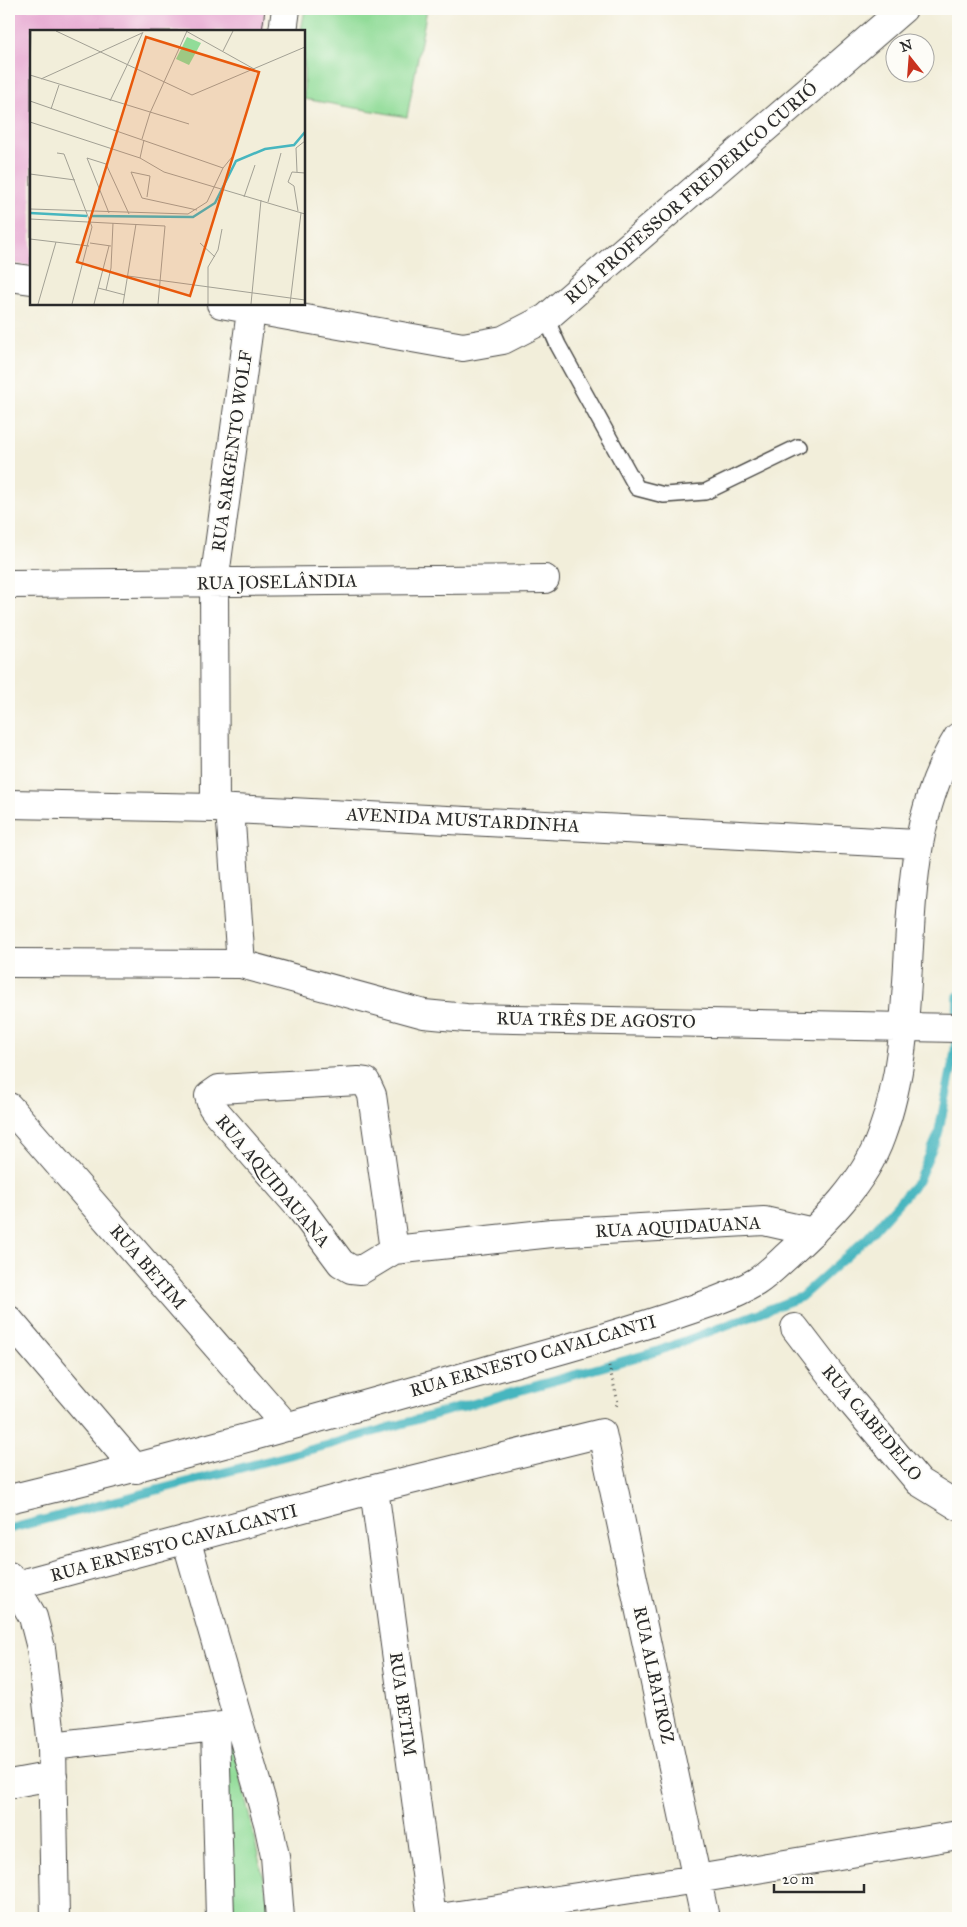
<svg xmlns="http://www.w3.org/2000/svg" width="967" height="1927" font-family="'IM FELL Great Primer',serif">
<rect width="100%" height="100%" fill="#fdfcf7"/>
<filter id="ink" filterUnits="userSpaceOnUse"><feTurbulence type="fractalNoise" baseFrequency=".02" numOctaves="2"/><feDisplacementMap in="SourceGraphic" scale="10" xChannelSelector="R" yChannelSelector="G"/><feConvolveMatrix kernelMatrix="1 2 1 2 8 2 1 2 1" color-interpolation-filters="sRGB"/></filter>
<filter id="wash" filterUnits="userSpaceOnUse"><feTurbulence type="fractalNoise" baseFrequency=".0096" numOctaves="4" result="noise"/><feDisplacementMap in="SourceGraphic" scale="20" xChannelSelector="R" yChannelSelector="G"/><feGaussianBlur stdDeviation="1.12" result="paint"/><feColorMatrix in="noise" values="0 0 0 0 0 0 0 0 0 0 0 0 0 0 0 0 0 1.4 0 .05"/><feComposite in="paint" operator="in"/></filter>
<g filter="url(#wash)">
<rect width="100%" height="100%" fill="#f2eeda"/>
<path fill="#91dc98" stroke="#5e8462" d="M305,9h122l-20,108 -103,-18v-68h-3z
M227,1715l41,185v18h-47z"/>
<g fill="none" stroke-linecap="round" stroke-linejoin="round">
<path stroke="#47b6bf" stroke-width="9" d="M9,1529l319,-84 330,-94 143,-54 67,-60 50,-56 20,-46 17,-83 3,-56"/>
</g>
<g id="blocks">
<path fill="#e6a6d0" d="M9,9h256l-3,22h-231v235l-22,-3z"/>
</g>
</g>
<g filter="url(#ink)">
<use href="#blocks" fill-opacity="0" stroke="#494845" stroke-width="1"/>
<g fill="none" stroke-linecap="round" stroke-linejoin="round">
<g stroke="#494845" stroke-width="18">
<path id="lane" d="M546,318l12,27 79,143 27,7 41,-3 93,-45"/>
</g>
<g stroke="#494845" stroke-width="30">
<path id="street" d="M283,31l3,-22
M9,277l22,3
M221,304l242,43 40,-7 43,-22 357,-309
M9,584l536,-5
M9,804l206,4 702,36
M215,808l-1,-225 38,-279
M230,809l11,155
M9,963l232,1 183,50 42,4 492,10
M9,1107l278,320
M394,1250l-22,-155 -6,-13 -8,-1 -139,8 -10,7 3,10 5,7 83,95 41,55 10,6 10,1 33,-20 158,-17 212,-12 49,11
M9,1320l127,149
M795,1328l55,72 69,82 39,24
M374,1489l58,429
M9,1499c165,-39 327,-86 490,-132 56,-15 112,-31 167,-49 30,-10 63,-20 90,-36 11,-7 22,-18 32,-27 37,-34 76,-71 93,-119 48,-129 3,-280 77,-399
M186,1539l82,284 7,33 5,62
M9,1576l24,41 8,31 11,98 3,172
M9,1587l365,-98 228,-56 103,485
M215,1728l5,190
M52,1746l179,-21
M9,1784l44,-8
M439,1918l258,-39 261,-44"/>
</g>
<path stroke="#494845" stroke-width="3" stroke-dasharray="1 4" stroke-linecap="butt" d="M609,1366l9,36 -3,6"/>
<use href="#lane" stroke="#fff" stroke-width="15"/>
<use href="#street" stroke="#fff" stroke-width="28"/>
</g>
</g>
<g text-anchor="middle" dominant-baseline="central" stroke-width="4" stroke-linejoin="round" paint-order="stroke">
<g font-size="18" fill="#2b2b2b" stroke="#fdfcf7">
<text transform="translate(691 193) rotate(-41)">RUA PROFESSOR FREDERICO CURIÓ</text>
<text transform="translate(232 451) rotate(-82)">RUA SARGENTO WOLF</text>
<text transform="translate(277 582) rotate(-1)">RUA JOSELÂNDIA</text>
<text transform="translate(463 820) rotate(3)">AVENIDA MUSTARDINHA</text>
<text transform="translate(596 1020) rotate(1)">RUA TRÊS DE AGOSTO</text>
<text transform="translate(273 1181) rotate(50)">RUA AQUIDAUANA</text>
<text transform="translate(678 1227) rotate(-3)">RUA AQUIDAUANA</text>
<text transform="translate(148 1267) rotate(49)">RUA BETIM</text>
<text transform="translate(533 1356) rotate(-16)">RUA ERNESTO CAVALCANTI</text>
<text transform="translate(872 1423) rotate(50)">RUA CABEDELO</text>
<text transform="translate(174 1543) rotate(-15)">RUA ERNESTO CAVALCANTI</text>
<text transform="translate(654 1675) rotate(78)">RUA ALBATROZ</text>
<text transform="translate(403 1704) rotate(82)">RUA BETIM</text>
</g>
</g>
<g transform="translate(30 30)">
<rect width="275" height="275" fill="#f2eeda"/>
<path d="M157,7l14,6 -12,22 -13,-6z" fill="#91dc98"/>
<path fill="none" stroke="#47b6bf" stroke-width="2.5" d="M0,183l57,3M61,186l102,1 22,-14 21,-42 29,-12 29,-4 11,-13"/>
<path fill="none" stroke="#a2a094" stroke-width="1" d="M1,1l-1,44 159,49M26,1l136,64 113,-48M156,1l68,38M193,21l10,-20M11,49l101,-46M0,71l193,67M80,71l33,-69M21,79l8,-24M0,92l110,36 24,14 141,42M112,109l8,-26 37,-82M27,123l7,1 28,73 -20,77M110,128l4,-18M267,142l-1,-24 9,-7M0,144l45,6M117,167l3,-21 -19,-4 11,26 55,12M214,167l11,-32M238,172l13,-49M0,179l158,5 19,-12 16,-34 9,-11M268,181l-4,-25 -6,-4 4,-10 13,1M79,183l-22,-55 19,6 23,50M0,189l135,7 -7,78M0,209l59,7M60,213l21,3M170,213l15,14M98,246l177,24M68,258l8,2 5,-22 2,-45M76,260l19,5M8,274l18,-62M64,274l15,-58M93,274l13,-80M178,274v-37l10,-17 4,-21M221,274l10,-104M260,274l11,-91"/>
<path fill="#e8590c" fill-opacity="0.15" stroke="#e8590c" stroke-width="2.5" d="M116,7l113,35 -69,224 -113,-34z"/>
<rect width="275" height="275" fill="none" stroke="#2b2b2b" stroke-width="2.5"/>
</g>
<rect width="967" height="1927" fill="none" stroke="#fdfcf7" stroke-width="30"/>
<g transform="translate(910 58) rotate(343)"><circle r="24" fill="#fdfcf7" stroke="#a9a8a5"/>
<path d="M0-4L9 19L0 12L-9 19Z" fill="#c8321e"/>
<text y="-8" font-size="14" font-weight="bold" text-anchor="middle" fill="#2b2b2b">N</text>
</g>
<path d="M774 1884v8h90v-8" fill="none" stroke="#2b2b2b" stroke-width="2.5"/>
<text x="782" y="1884" font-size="15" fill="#2b2b2b" stroke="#fdfcf7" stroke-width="4" paint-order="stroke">20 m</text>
</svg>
